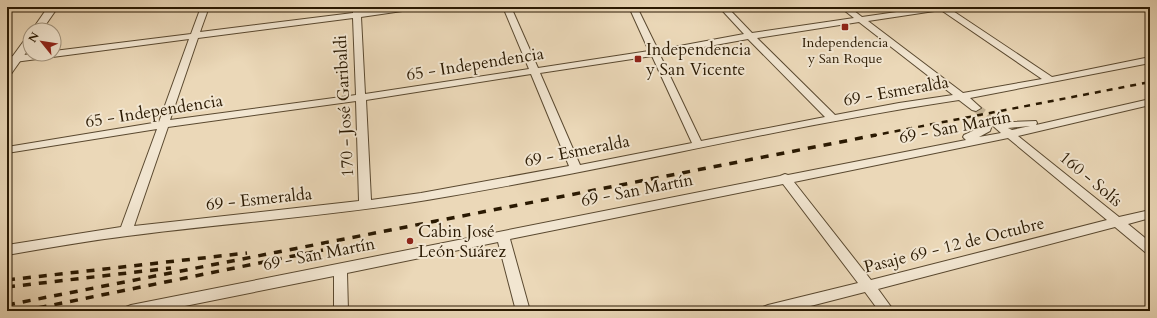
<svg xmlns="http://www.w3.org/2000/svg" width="1157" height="318" font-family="Cardo,serif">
<rect width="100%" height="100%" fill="#ebd8b8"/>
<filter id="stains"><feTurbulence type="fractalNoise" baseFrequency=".005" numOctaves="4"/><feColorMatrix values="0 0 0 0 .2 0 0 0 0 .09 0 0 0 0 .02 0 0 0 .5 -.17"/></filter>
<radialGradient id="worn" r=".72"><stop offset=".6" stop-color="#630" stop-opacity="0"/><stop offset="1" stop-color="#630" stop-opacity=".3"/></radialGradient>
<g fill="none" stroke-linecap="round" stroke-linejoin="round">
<path stroke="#c4b294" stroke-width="9" stroke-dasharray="9 4.5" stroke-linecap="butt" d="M976,108l19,14"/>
<g stroke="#5a4930" stroke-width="2">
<path id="minor" d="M201,7h8l-9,25 153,-19v-6h8v5l36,-5h23l-4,2 -55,8 4,77 164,-25 -26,-62h8l27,61 111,-17 -20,-44h8l21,43 86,-16 -25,-27h8l25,26 102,-15 -14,-11h9l13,10 69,-10h20l-1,2 102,68 98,-20v6l-180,35 11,10 -5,3 -4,-1 -13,-10c-180,27 -358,72 -538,101 -98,16 -197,22 -294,35 -40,5 -80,12 -120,19v-10l114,-18 36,-98 -150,24v-6l152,-25 30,-83 -182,24v-6l25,-3h22v-3l137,-17zM941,10l101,69 -79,14 -95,-72zM353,18l3,77 -186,25 28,-82zM859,22l94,73 -54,8 -64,12 -78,-77zM748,39l77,78 -124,24 -41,-86zM652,56l40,87 -112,22 -40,-92zM531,74l38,92 -148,27 -50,7 -5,-100zM356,101l3,100 -225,25 34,-99z
M1150,99v6l-132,31 101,81 31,-7v8l-22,6 22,18v12l-5,-2 -30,-25 -237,62 16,22h-15l-14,-19 -74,19h-30l2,-4 5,-2 90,-22 -75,-99 -273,55 20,72h-14l-18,-69 -151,31 1,38h-14v-35l-174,35h-36l2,-4 5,-2 649,-129 5,-2 3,1 178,-35 -3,-3 1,-2 17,-8 2,-5h7l5,-3 17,3 24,-1 1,2 -1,2zM992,125l9,8 -22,4 11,-6zM1030,126l-18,4 -4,-2zM1008,138l99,82 -236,60 -77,-98z"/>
</g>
<g stroke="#5a4930" stroke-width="2">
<path id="tertiary" d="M48,7h10l-16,23h-10z
M30,37v10l-19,27 -4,1v-11l19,-26z"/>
</g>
<use href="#minor" fill="#f2e6d1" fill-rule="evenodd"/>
<use href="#tertiary" fill="#f2e6d1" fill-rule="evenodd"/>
<path stroke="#2a1902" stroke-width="2.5" stroke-dasharray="6 6" stroke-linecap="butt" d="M871,136l279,-54"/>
<path stroke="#2a1902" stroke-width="3.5" stroke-dasharray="8 8" stroke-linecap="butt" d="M7,280l240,-27
M7,287l164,-19
M7,305l869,-170
M23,311l300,-61"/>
</g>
<g fill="#8f2418" stroke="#f2e6d1" stroke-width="1.5">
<rect x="841" y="23" width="8" height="8" rx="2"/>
<rect x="634" y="55" width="8" height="8" rx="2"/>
<circle cx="410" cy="241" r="4"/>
</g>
<g text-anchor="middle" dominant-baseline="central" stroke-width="4" stroke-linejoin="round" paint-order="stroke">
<g font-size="14" fill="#2a1902" stroke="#f2e6d1">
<text x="845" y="42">Independencia<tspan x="845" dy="16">y San Roque</tspan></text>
</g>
<g font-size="17" fill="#2a1902" stroke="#f2e6d1" text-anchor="start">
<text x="646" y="49">Independencia<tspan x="646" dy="20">y San Vicente</tspan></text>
<text x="418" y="231">Cabin José<tspan x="418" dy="20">León Suárez</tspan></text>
</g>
<g font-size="17" fill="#2a1902" stroke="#f2e6d1">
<text transform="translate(475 64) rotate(-9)">65 - Independencia</text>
<text transform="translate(896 91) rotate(-10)">69 - Esmeralda</text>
<text transform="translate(344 106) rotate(-93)">170 - José Garibaldi</text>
<text transform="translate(154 111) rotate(-9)">65 - Independencia</text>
<text transform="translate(955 127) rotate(-11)">69 - San Martín</text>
<text transform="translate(577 151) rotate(-11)">69 - Esmeralda</text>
<text transform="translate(1091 179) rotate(40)">160 - Solís</text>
<text transform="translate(637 190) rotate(-11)">69 - San Martín</text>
<text transform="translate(259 199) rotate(-6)">69 - Esmeralda</text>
<text transform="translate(954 245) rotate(-14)">Pasaje 69 - 12 de Octubre</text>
<text transform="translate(319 254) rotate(-11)">69 - San Martín</text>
</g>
</g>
<rect width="1157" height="318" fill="none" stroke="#ebd8b8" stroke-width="24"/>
<rect x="8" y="8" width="1141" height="302" fill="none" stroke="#2a1902" stroke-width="2"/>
<rect x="12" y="12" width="1133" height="294" fill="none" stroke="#2a1902"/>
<g transform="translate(42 42) rotate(300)"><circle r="19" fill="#f2e6d1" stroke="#a2947e"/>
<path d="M0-3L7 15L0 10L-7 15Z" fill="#8f2418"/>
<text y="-6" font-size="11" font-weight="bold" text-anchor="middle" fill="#2a1902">N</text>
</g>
<rect width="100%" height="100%" filter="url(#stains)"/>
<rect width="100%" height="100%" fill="url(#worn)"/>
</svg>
